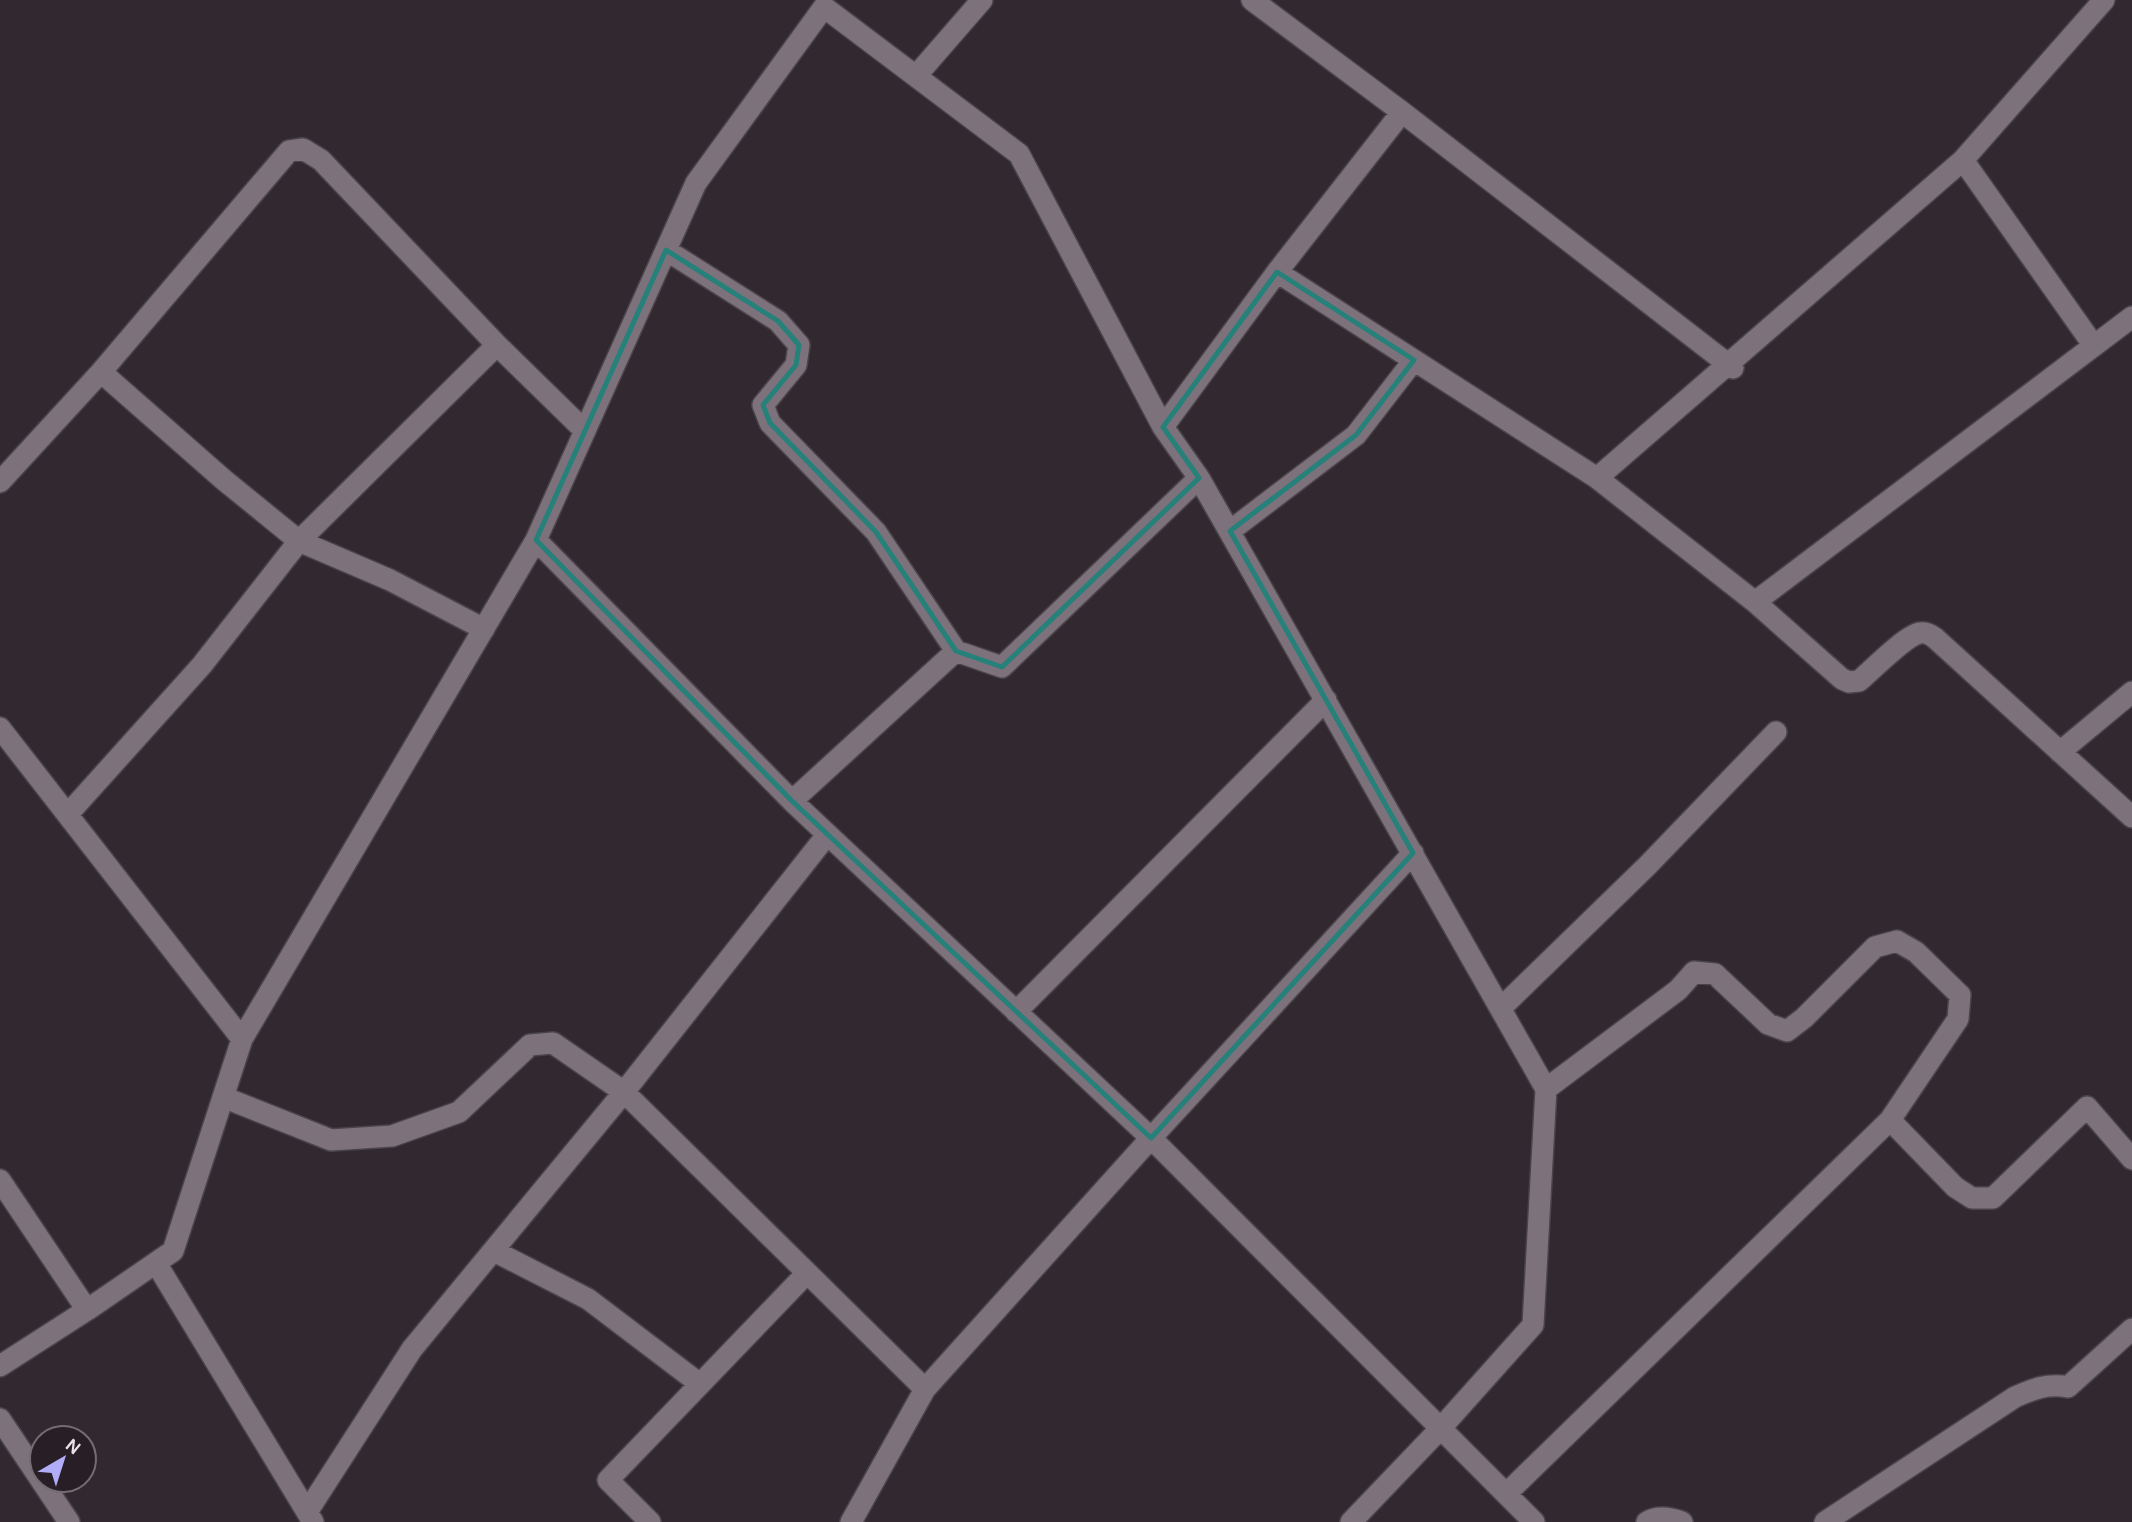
<svg xmlns="http://www.w3.org/2000/svg" width="2132" height="1522" font-family="Karla,sans-serif">
<rect width="100%" height="100%" fill="#312830"/>
<g fill="none" stroke-linecap="round" stroke-linejoin="round">
<g stroke="#4a434a" stroke-width="24">
<path id="minor" d="M1252,0l150,112 331,256
M916,76l66,-76
M1963,160l131,186
M666,250l112,71 21,24 -3,20 -33,40 7,18 106,109 80,119
M1277,272l320,206 158,124 87,77 7,3 10,-1c12,-10 47,-46 61,-48 6,-1 11,2 15,5l197,179
M101,372l123,108 75,61 91,39 94,49
M1199,478l347,611 -13,236 -93,104 -89,93
M1597,478l366,-318 141,-160
M0,482l101,-110 188,-221 14,-2 18,11 176,185 88,86
M1230,531l126,-96 58,-75
M536,540l160,-357 128,-176 195,147 144,273 114,-155 125,-160
M1755,602l377,-285
M0,728l242,311 294,-499 256,261 359,337 -226,251 -74,133
M2060,752l72,-60
M792,801l164,-150 46,16 197,-189 -36,-51
M68,814l134,-149 97,-124 198,-196
M827,835l-203,257 301,297
M1413,853l-262,285 383,384
M1501,1008l147,-143 128,-133
M1016,1012l310,-312
M1546,1089l132,-99 16,-18 21,2 53,50 19,7 17,-13 71,-71 22,-6 19,11 44,43 -2,24 -68,101
M223,1097l108,43 61,-4 67,-24 71,-67 23,-2 71,49 -212,257 -105,163 6,10
M0,1180l87,130
M494,1251l94,48 112,85
M156,1263l151,249
M0,1366l87,-56 86,-59 69,-212
M0,1419l69,103
M1506,1494l384,-374 65,67 17,11h21l94,-91 45,52
M650,1522l-42,-42 199,-207
M1647,1522c10,-6 24,-4 35,0
M1825,1522l190,-125c18,-8 33,-14 53,-10l64,-58"/>
</g>
<use href="#minor" stroke="#7d727b" stroke-width="21"/>
</g>
<path fill="none" stroke="#25817a" stroke-width="5" stroke-linejoin="round" d="M666,250l112,71 21,24 -3,20 -33,40 7,18 106,109 80,119 46,16 197,-189 -36,-51 114,-155 137,88 -58,75 -126,96 183,322 -262,285 -359,-337 -256,-261z"/>
<g transform="translate(63 1459) rotate(39)"><circle r="33" fill="#271e26" stroke="#746c73" stroke-width="2"/>
<path d="M0-5L12 26L0 18L-12 26Z" fill="#b2adf9"/>
<text y="-10" font-size="19" font-weight="bold" text-anchor="middle" fill="#e8e2e7">N</text>
</g>
</svg>
